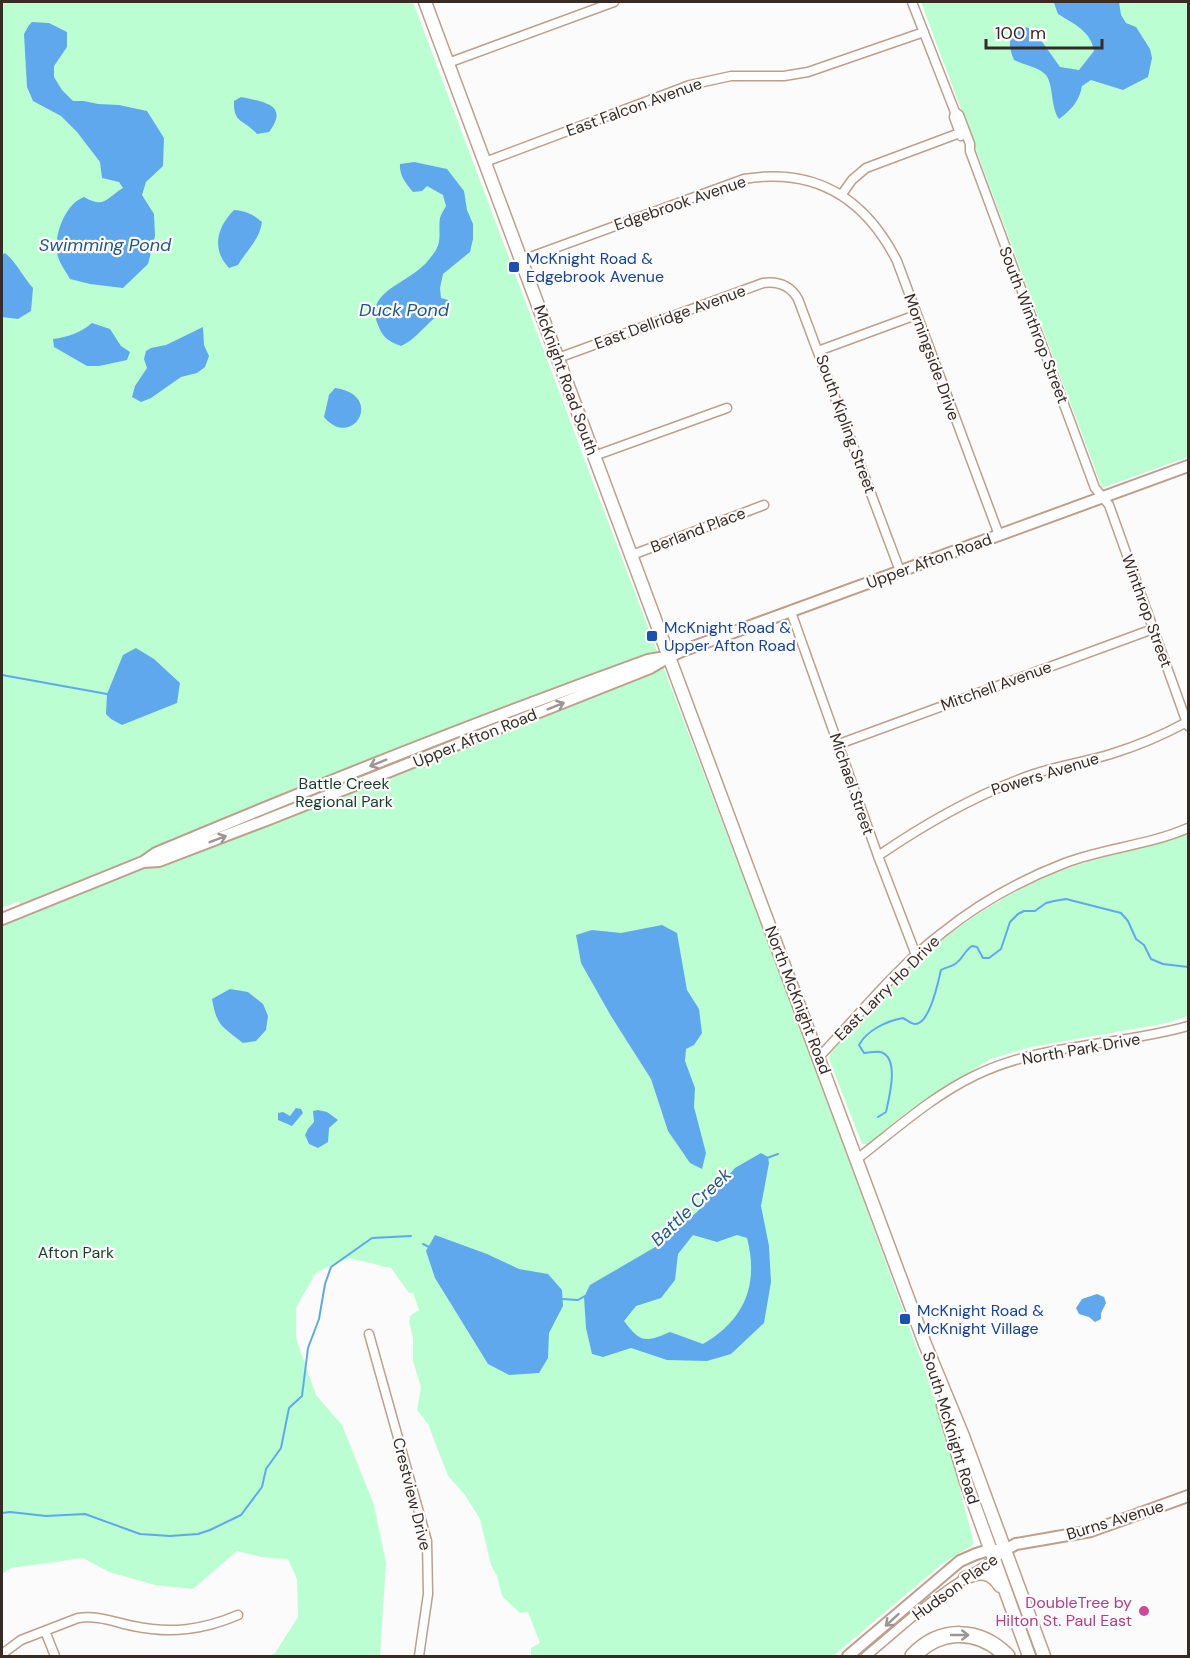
<svg xmlns="http://www.w3.org/2000/svg" width="1190" height="1658" font-family="'DM Sans',sans-serif">
<rect width="100%" height="100%" fill="#fbfbfb"/>
<path fill="#bafed1" d="M2,2h411l180,480 221,582 127,351 33,129 -32,20 -109,92h-302v-8l9,-5 -12,-31 -8,1 -18,-17 -5,-20 -6,-11 -11,-46 -15,-24 -17,-19 -20,-52 -11,-14 4,-23 -8,-26v-23l-4,-16 2,-7 8,-5 -6,-17h-4l-18,-25 -42,-10 -22,9 -12,7 -19,34v30l20,57 26,30 32,80 12,58 -6,93h-111l6,-3 23,-36 -1,-38 -9,-20 -27,-2 -24,-6 -44,38 -38,-4 -46,-13 -26,-14 -72,10 -9,6v-648l23,-9 -6,-16 -17,7z
M921,2h267v455l-86,31z
M1188,833v183l-21,7 -136,24 -41,12 -83,53 -39,32h-6l-33,-85 1,-5c29,-33 58,-69 91,-97 38,-33 81,-61 127,-81 45,-19 94,-27 140,-43z"/>
<path fill="#5fa8ed" fill-rule="evenodd" d="M1049,2h70l2,13 5,8 10,4 14,22 2,9 -4,19 -25,13 -32,-10 -9,6c-3,16 -11,24 -23,33 -9,-13 -5,-36 -14,-45 -7,-7 -23,-10 -31,-14 -5,-12 -6,-19 0,-31l10,-2 9,2 27,38 19,3 15,-19c-3,-20 -20,-27 -36,-37l-4,-11z
M32,22l17,1 18,9v15l-13,19v11l8,13 11,11h11l14,3 21,1 28,6 17,27 -1,28 -17,16 -4,13 12,19 1,22 -7,28 -25,24 -33,-4 -20,-5c-5,-9 -11,-16 -13,-26 -3,-18 8,-49 27,-56 21,12 22,1 39,-9l-4,-6 -17,-4 -2,-16 -23,-30 -16,-16 -28,-15 -6,-14 -3,-53 5,-9z
M241,97c22,5 49,7 28,35l-12,2c-13,-15 -24,-10 -23,-33z
M414,162l33,7 17,22 3,19 6,14v15l-3,13 -27,22 -3,14 1,10 7,2 -1,10c-18,8 -28,28 -46,36 -13,-5 -18,-8 -23,-21 -13,-29 20,-39 39,-54 7,-5 14,-13 19,-21 6,-11 2,-20 4,-32 1,-4 4,-8 6,-12l-3,-11 -16,-9 -5,5 -9,1c-7,-8 -14,-17 -13,-28z
M234,210c12,1 19,4 28,12 -2,17 -15,28 -24,43l-9,3c-18,-19 -12,-41 5,-58z
M5,253c12,10 18,24 28,35l-2,23 -13,8 -16,-2v-62z
M92,323l18,6 11,17 9,6 -3,8 -28,6h-12l-33,-19 -1,-8c15,-2 27,-6 39,-16z
M203,327l1,18 5,11 -4,11 -8,6 -16,4 -30,21 -10,4 -9,-5 3,-11 12,-18 -3,-9 2,-8 5,-3 15,-3z
M335,388c51,7 17,63 -11,29l5,-22z
M136,648l18,11 26,24 -3,20 -55,22 -11,-6 -5,-5 1,-20 16,-39z
M662,925l15,8 10,57 12,19 3,24 -8,12 -8,4 -1,12 10,27 -1,19 12,46 -4,16 -12,-6 -22,-32 -17,-52 -40,-63 -30,-53 -5,-28 16,-5 29,3z
M230,989l18,3 15,12 5,12 -2,14 -10,11 -13,2c-21,-17 -26,-16 -31,-44z
M296,1108l5,1 2,4 -11,13 -14,-6v-7l5,-1 7,4z
M318,1110l9,2 11,8 -9,8 -1,14 -10,6 -9,-4 -4,-9 3,-6 6,-7 -1,-11z
M761,1153l7,4 1,6 -8,43 8,40 2,36 -7,41 -33,31 -24,7 -40,-1 -36,-12 -28,9 -11,-3 -6,-26 -2,-31 6,-12 67,-39 40,-34 38,-44zM693,1235l24,7 20,-7 10,3c12,46 -2,82 -44,106l-33,-12c-24,10 -29,12 -46,-11l12,-15 25,-8 14,-18 3,-26z
M435,1235l52,19 32,15 29,5 14,16 1,16 -14,27 -1,25 -9,15 -30,2 -21,-11 -53,-86 -9,-27z
M1097,1294l7,3 2,6 -5,10v6l-6,3 -6,-5 -10,-3 -3,-6 6,-9z"/>
<g fill="none" stroke-linecap="round" stroke-linejoin="round">
<path stroke="#5fa8ed" stroke-width="2" d="M2,675l105,19
M878,1117l8,-5c3,-14 13,-51 -3,-59 -5,-3 -13,0 -19,0l-5,-8c8,-15 28,-24 44,-27 4,2 8,6 12,6 15,0 23,-42 26,-54 5,-3 10,-3 14,-6 8,-5 9,-13 17,-18l5,1 6,11h6l12,-9 9,-27 8,-8 6,-3h11l11,-8 8,-2 12,-2 55,14 7,8 8,18 8,6 7,14 12,5 25,3
M767,1158l11,-4
M423,1244l6,3
M562,1299l16,1 7,-4
M2,1513l8,-1 36,4 39,-2 55,20 30,2 28,-2 12,-4 31,-15 21,-28 4,-18 15,-21 8,-40 13,-12 6,-48 11,-29 6,-35 6,-17 41,-29 39,-2"/>
<g stroke="#be9f8b" stroke-width="11">
<path id="minor" d="M912,2l43,110 4,3 11,29v7l125,337 14,17 79,221
M448,63l166,-61
M955,112l-1,5 7,19
M485,162l205,-77 41,-9h53l24,-4 116,-40
M842,194l10,-14 14,-12 99,-37
M522,260l222,-81c71,-12 121,19 153,82l102,274
M818,351l98,-36
M558,358l205,-75c15,-2 27,2 35,16l102,272
M594,456l133,-48
M632,555l132,-50
M791,612l87,244 38,99
M839,744l314,-115
M878,856c48,-33 97,-61 153,-81 26,-9 54,-13 80,-21 26,-8 52,-19 76,-32
M819,1057c40,-42 77,-89 123,-124 37,-30 79,-53 123,-70 40,-15 84,-18 123,-35
M857,1159c39,-30 75,-63 119,-84 66,-32 143,-29 212,-49
M369,1334l58,207 1,53 -9,62
M45,1631l10,25
M2,1654l19,-14 57,-22c20,-3 36,4 55,8 38,8 70,4 105,-11
M866,1656c26,-21 51,-45 79,-64 20,-15 43,-25 60,-42"/>
</g>
<g stroke="#be9f8b" stroke-width="14">
<path id="tertiary" d="M143,862l16,-1 110,-42 381,-151 19,-11 13,-6 506,-185
M2,919l141,-57 13,-9c162,-68 326,-133 492,-193l18,-3
M848,1656l112,-95 16,-7 13,-4h16l11,-6 75,-13 97,-35"/>
</g>
<g stroke="#be9f8b" stroke-width="15">
<path id="secondary" d="M425,2l500,1342 38,92 81,220
M943,1405l23,77 63,174
M965,1578c15,-7 26,-7 35,8"/>
</g>
<g stroke="#be9f8b" stroke-width="18">
<path id="motorway" d="M913,1656c28,-29 66,-28 94,0"/>
</g>
<use href="#minor" stroke="#fff" stroke-width="8"/>
<use href="#tertiary" stroke="#fff" stroke-width="10"/>
<use href="#secondary" stroke="#fff" stroke-width="12"/>
<use href="#motorway" stroke="#fff" stroke-width="15"/>
</g>
<defs><path id="oneway-shaft" d="M-6 0H5M1.5-3L5.5 0L1.5 3" fill="none" stroke-width="1.6" stroke-linecap="round" stroke-linejoin="round" transform="scale(1.5)"/></defs>
<g stroke="#9c9591">
<use href="#oneway-shaft" transform="translate(556 706) rotate(-22)"/>
<use href="#oneway-shaft" transform="translate(378 763) rotate(158)"/>
<use href="#oneway-shaft" transform="translate(218 839) rotate(-21)"/>
<use href="#oneway-shaft" transform="translate(892 1620) rotate(138)"/>
<use href="#oneway-shaft" transform="translate(960 1635)"/>
</g>
<g fill="#1a4fb4" stroke="#fbfbfb" stroke-width="2">
<rect x="508" y="261" width="12" height="12" rx="3"/>
<rect x="646" y="630" width="12" height="12" rx="3"/>
<rect x="899" y="1313" width="12" height="12" rx="3"/>
</g>
<circle fill="#d1479c" stroke="#fbfbfb" stroke-width="2" cx="1144" cy="1611" r="6"/>
<g text-anchor="middle" dominant-baseline="central" stroke-width="4.5" stroke-linejoin="round" paint-order="stroke">
<g font-size="16" fill="#382b23" stroke="#fbfbfb">
<text transform="translate(634 107) rotate(-20)">East Falcon Avenue</text>
<text transform="translate(680 203) rotate(-19)">Edgebrook Avenue</text>
<text transform="translate(670 317) rotate(-20)">East Dellridge Avenue</text>
<text transform="translate(1034 325) rotate(69)">South Winthrop Street</text>
<text transform="translate(932 357) rotate(70)">Morningside Drive</text>
<text transform="translate(566 380) rotate(70)">McKnight Road South</text>
<text transform="translate(846 424) rotate(70)">South Kipling Street</text>
<text transform="translate(698 530) rotate(-21)">Berland Place</text>
<text transform="translate(929 561) rotate(-20)">Upper Afton Road</text>
<text transform="translate(1147 611) rotate(70)">Winthrop Street</text>
<text transform="translate(996 686) rotate(-20)">Mitchell Avenue</text>
<text transform="translate(475 738) rotate(-22)">Upper Afton Road</text>
<text transform="translate(1045 774) rotate(-17)">Powers Avenue</text>
<text transform="translate(852 784) rotate(71)">Michael Street</text>
<text transform="translate(887 988) rotate(-45)">East Larry Ho Drive</text>
<text transform="translate(798 1000) rotate(69)">North McKnight Road</text>
<text transform="translate(1081 1049) rotate(-10)">North Park Drive</text>
<text transform="translate(951 1428) rotate(73)">South McKnight Road</text>
<text transform="translate(412 1494) rotate(76)">Crestview Drive</text>
<text transform="translate(1115 1520) rotate(-17)">Burns Avenue</text>
<text transform="translate(955 1587) rotate(-36)">Hudson Place</text>
</g>
<g font-size="16" fill="#164399" stroke="#fbfbfb" text-anchor="start">
<text x="526" y="258">McKnight Road &amp;<tspan x="526" dy="18">Edgebrook Avenue</tspan></text>
<text x="664" y="627">McKnight Road &amp;<tspan x="664" dy="18">Upper Afton Road</tspan></text>
<text x="917" y="1310">McKnight Road &amp;<tspan x="917" dy="18">McKnight Village</tspan></text>
</g>
<g font-size="16" fill="#163f27" stroke="#fbfbfb">
<text x="344" y="783">Battle Creek<tspan x="344" dy="18">Regional Park</tspan></text>
<text x="76" y="1252">Afton Park</text>
</g>
<g font-size="16" fill="#b23c85" stroke="#fbfbfb" text-anchor="end">
<text x="1132" y="1602">DoubleTree by<tspan x="1132" dy="18">Hilton St. Paul East</tspan></text>
</g>
<g font-size="18" font-style="italic" fill="#245784" stroke="#fbfbfb">
<text x="105" y="245">Swimming Pond</text>
<text x="404" y="310">Duck Pond</text>
<text transform="translate(691 1207) rotate(-44)">Battle Creek</text>
</g>
</g>
<rect width="1190" height="1658" fill="none" stroke="#382b23" stroke-width="6"/>
<path d="M986 39v9h116v-9" fill="none" stroke="#382b23" stroke-width="3"/>
<text x="995" y="39" font-size="18" fill="#382b23" stroke="#fbfbfb" stroke-width="4.5" paint-order="stroke">100 m</text>
</svg>
